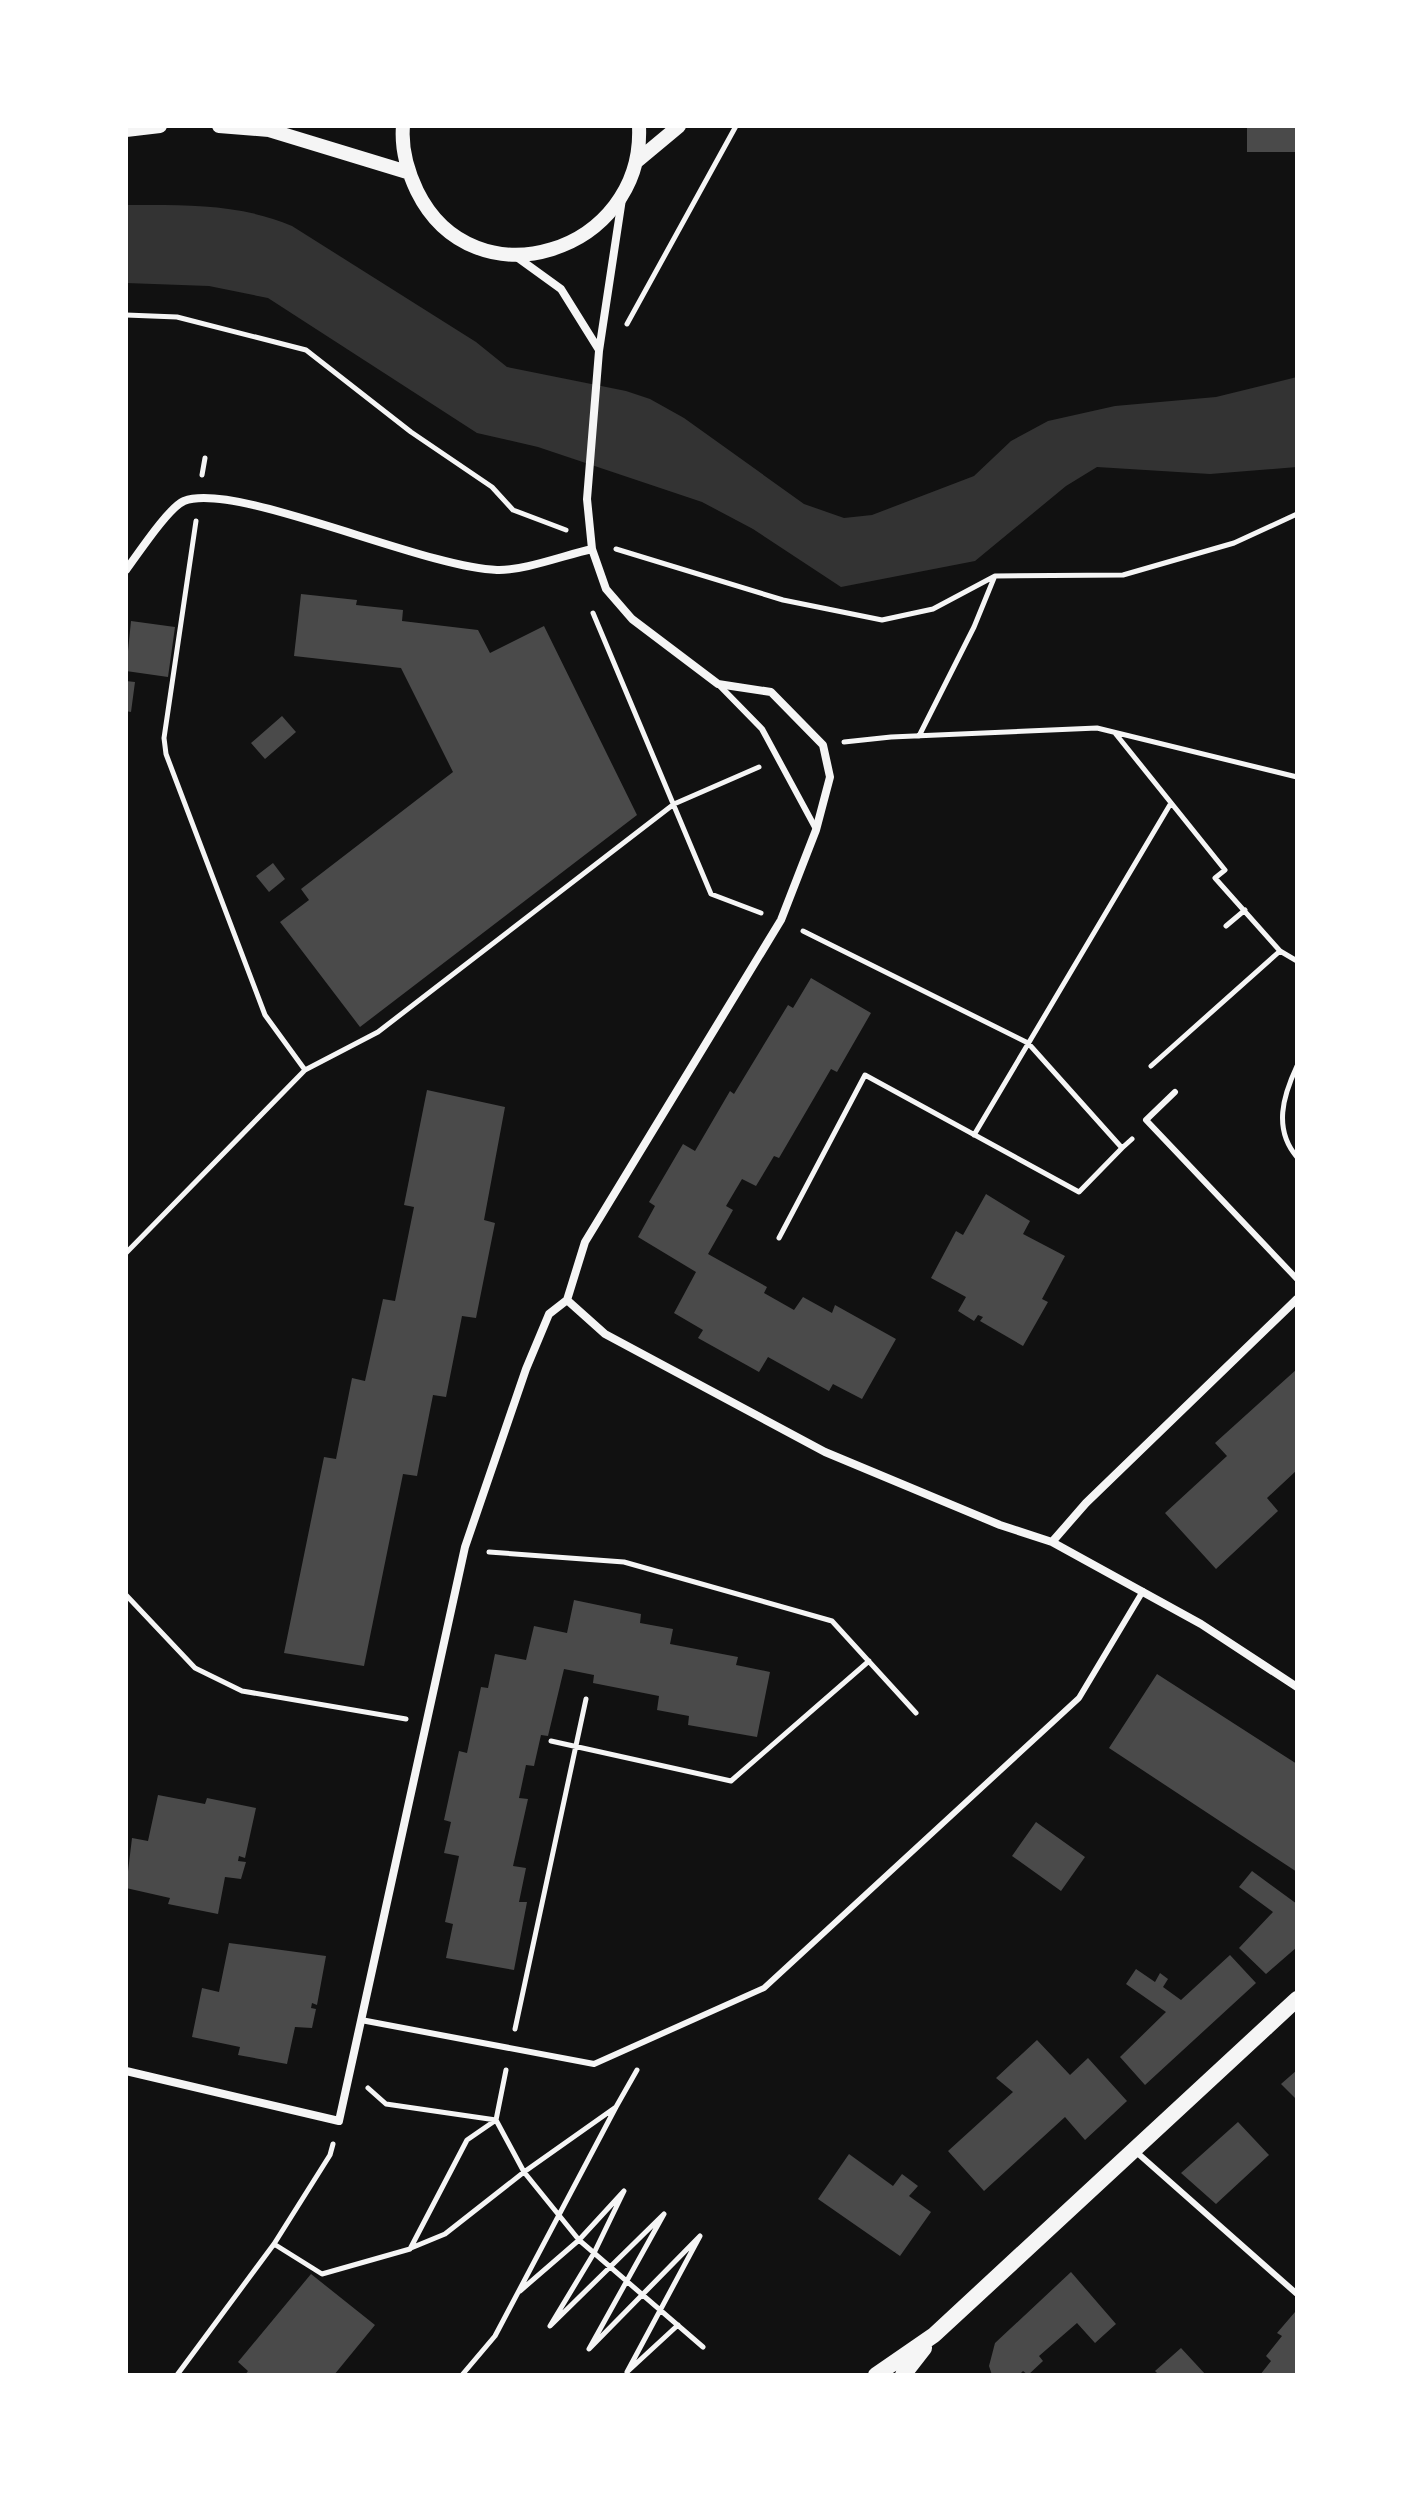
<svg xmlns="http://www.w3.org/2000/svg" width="1423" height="2501" font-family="'Public Sans',sans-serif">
<rect width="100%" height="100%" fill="#111"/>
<path fill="#333" d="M126,205c57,0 112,-2 166,21l184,116 31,25 119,24 24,8 34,19 120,86 40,14 28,-3 102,-39 37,-35 37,-20 67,-15 101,-9 81,-20v90l-87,7 -113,-7 -31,19 -91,75 -134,26 -88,-58 -51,-27 -164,-55 -61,-14 -209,-135 -59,-12 -83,-3z"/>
<path fill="#4a4a4a" d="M1247,126h50v26h-50z
M301,594l56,6 -1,5 47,5 -1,11 76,9 12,23 54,-27 93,189 -277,212 -80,-105 29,-22 -8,-11 152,-117 -52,-104 -107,-12z
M131,621l44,6 -7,50 -42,-6z
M126,681l9,1 -4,30 -5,-1z
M282,716l14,16 -31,27 -14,-16z
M273,863l12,16 -16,13 -13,-16z
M811,978l60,35 -34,59 -6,-3 -52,89 -5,-2 -18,30 -14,-7 -16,27 7,4 -25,44 59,33 -3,6 30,17 9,-13 29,16 3,-8 61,34 -34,60 -29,-15 -4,7 -61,-34 -9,15 -61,-34 5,-8 -29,-17 22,-41 -58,-35 17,-31 -6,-4 34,-58 12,7 35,-60 4,3 54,-89 5,3z
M427,1090l78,17 -21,113 11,3 -19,95 -14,-2 -16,81 -13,-2 -16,81 -14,-2 -39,192 -80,-13 40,-196 12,2 16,-81 13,3 18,-82 12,2 19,-94 -10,-2z
M986,1194l44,27 -7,13 42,22 -23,43 6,3 -25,44 -43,-25 3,-4 -5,-2 -4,6 -16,-10 8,-14 -35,-19 25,-47 7,4z
M1297,1369v101l-30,28 11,13 -62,58 -51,-56 62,-57 -12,-13z
M574,1600l67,14 -1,9 33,6 -3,15 68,13 -2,8 34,7 -13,65 -69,-12 1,-9 -32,-6 2,-14 -66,-13 1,-8 -30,-6 -16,67 -7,-1 -7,31 -8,-1 -7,33 9,1 -15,67 13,2 -7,34h8l-13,68 -68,-12 7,-34 -8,-2 14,-66 -15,-3 7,-31 -7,-2 15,-69 8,2 14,-66 7,1 7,-34 31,6 8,-34 33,7z
M1157,1674l140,90v108l-188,-124z
M158,1795l47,9 2,-6 49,10 -11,50 -6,-2 -1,5 8,1 -5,17 -16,-2 -7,37 -50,-10 2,-6 -44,-10 6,-50 16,3z
M1036,1822l49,35 -24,34 -49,-35z
M1252,1871l45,33v43l-31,27 -27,-26 34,-36 -34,-25z
M229,1943l97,13 -9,49 -5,-2 -1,5 5,1 -4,19 -17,-1 -8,37 -49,-9 2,-8 -48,-10 10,-49 17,4z
M1230,1955l26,28 -111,102 -25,-28 46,-45 -40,-28 10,-15 19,13 5,-9 8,6 -5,8 18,13z
M1037,2040l33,35 18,-17 39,43 -42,39 -20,-23 -81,74 -36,-40 65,-59 -17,-14z
M1297,2070v30l-16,-16z
M1238,2122l31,33 -53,49 -35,-31z
M849,2154l44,32 9,-12 16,12 -9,10 22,16 -31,44 -82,-57z
M1071,2272l45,52 -21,19 -18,-20 -38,33 4,5 -15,14 -5,-4 -4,4h-27l-3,-9 6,-23z
M311,2274l64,51 -41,50h-89l3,-4 -10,-9z
M1295,2312l2,63h-37l11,-14 -5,-5 16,-20 -5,-3z
M1181,2348l25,27h-47l-4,-4z"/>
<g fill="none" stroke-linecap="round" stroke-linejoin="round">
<path stroke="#f5f5f5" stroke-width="5" d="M126,315l51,2 129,33 105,82 81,55 21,23 53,20
M627,324l109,-198
M202,475l3,-17
M196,521l-32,217 2,16 99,261 40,55
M616,549l167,51 99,20 51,-11 62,-33 128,-1 111,-32 63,-29
M593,613l118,281 50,19
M1115,733l110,137 -10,8 65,73 17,10
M919,736l55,-109 20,-49
M844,742l47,-5 206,-9 200,49
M1226,926l19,-16
M803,931l225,112 94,105 10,-9
M1151,1066l129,-115
M1297,1066c-14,30 -24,63 0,91
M974,1135l197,-332
M779,1238l86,-163 214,117 43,-44
M126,1253l179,-183 73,-38 296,-228 85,-37
M489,1552l135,10 208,59 84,92
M126,1595l69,73 47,23 164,28
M551,1741l180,40 138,-120
M515,2029l71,-330
M368,2088l18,16 110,16 10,-50
M616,2107l21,-37
M274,2244l48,30 88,-25 57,-109 29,-20 28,52 55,68 124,107
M411,2248l34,-14 79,-62 92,-65 -121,229 -33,39
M520,2291l59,-51 45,-49 -30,62 -44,73 114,-112 -75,135 111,-113 -73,136 51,-47
M177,2375l97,-131 56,-89 3,-11"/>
<path stroke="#f5f5f5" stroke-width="6" d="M718,684l44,45 54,100
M1175,1092l-29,28 151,159
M361,2020l233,44 170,-76 315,-290 64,-107
M1134,2150l163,144"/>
<path stroke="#f5f5f5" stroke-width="8" d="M514,255l47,34 38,61
M126,570c12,-16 42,-62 58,-69 51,-20 240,67 313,69 26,1 68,-15 95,-21
M567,1300l38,34 220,118 175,73 52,17 34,-39 211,-204
M1052,1542l149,82 96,63
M126,2071l213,50 126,-574 61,-178 23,-55 18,-14 18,-58 196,-322 35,-90 14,-53 -7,-32 -52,-53 -53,-8 -86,-65 -26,-30 -14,-40 -5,-50 12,-148 23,-152"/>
<path stroke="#f5f5f5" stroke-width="14" d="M219,126l50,4 138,42
M403,126c-2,23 4,44 14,65 57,116 228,61 222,-65
M126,130l34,-4
M637,161l42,-35"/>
<path stroke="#f5f5f5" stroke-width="16" d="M876,2375l58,-40 363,-336
M903,2375l21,-27"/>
</g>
<rect width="1423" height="2501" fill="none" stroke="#ffffff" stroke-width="256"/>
</svg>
